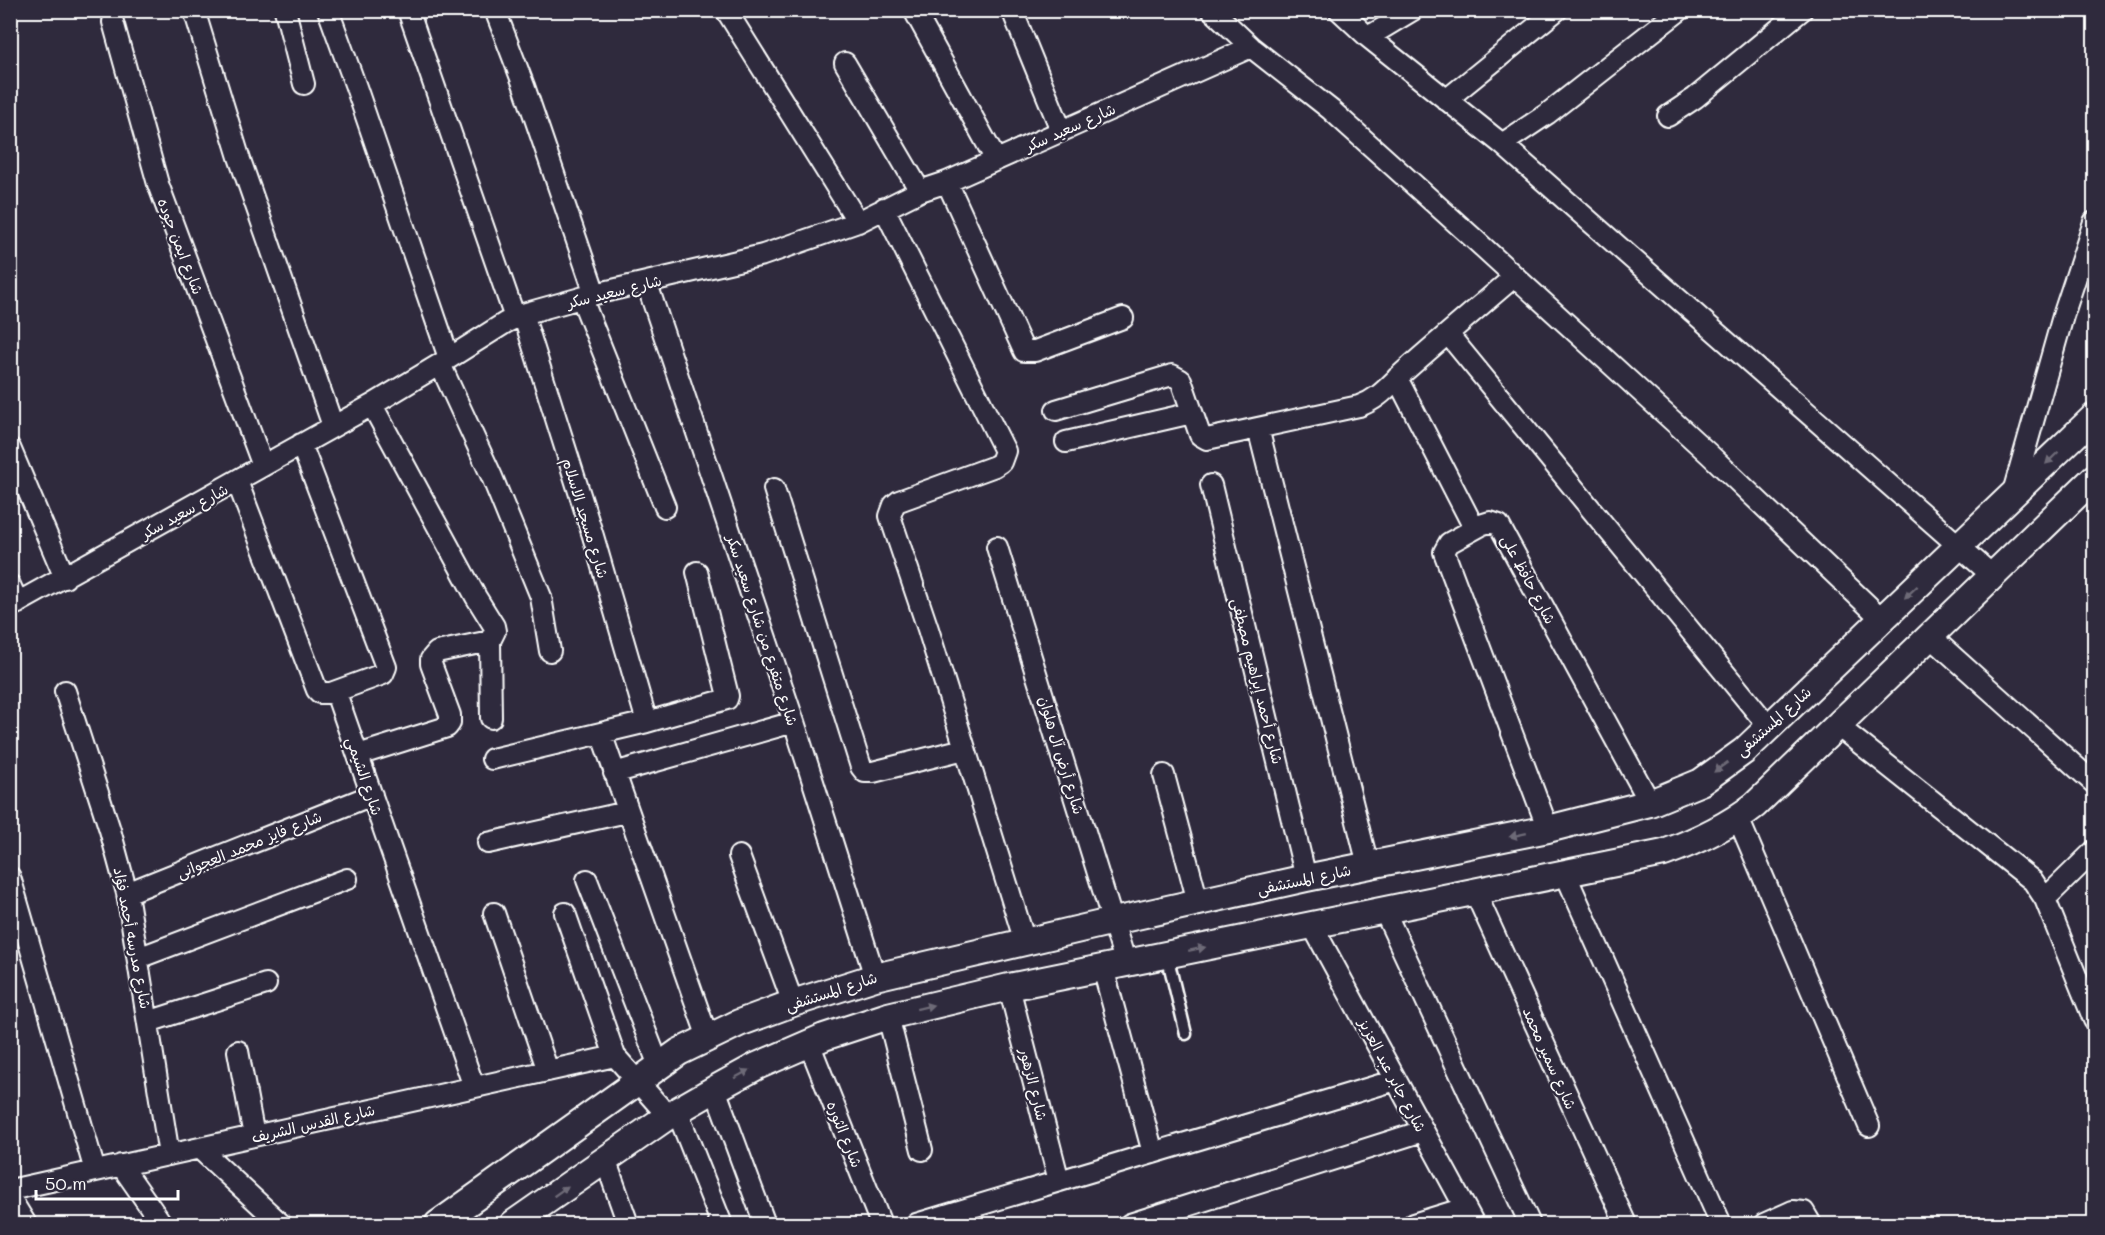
<svg xmlns="http://www.w3.org/2000/svg" width="2105" height="1235" font-family="Mali,'Playpen Sans Arabic',sans-serif">
<rect width="100%" height="100%" fill="#2f2a3d"/>
<filter id="ink" filterUnits="userSpaceOnUse"><feTurbulence type="fractalNoise" baseFrequency=".0167" numOctaves="2"/><feDisplacementMap in="SourceGraphic" scale="12" xChannelSelector="R" yChannelSelector="G"/><feConvolveMatrix kernelMatrix="1 2 1 2 8 2 1 2 1" color-interpolation-filters="sRGB"/></filter>
<g filter="url(#ink)">
<g fill="none" stroke-linecap="round" stroke-linejoin="round">
<g stroke="#fff" stroke-width="15">
<path id="service" d="M1167,955l19,79"/>
</g>
<g stroke="#fff" stroke-width="24">
<path id="minor" d="M194,10l45,147 94,269
M285,10l19,74
M328,10l28,77 93,271
M408,10l107,308
M495,10l29,76 71,208
M726,10l132,212
M1012,10l49,120
M1212,10l39,37 80,63 141,127 237,217 173,165
M1339,10l29,27 134,107 491,432
M916,14l80,146
M113,22l45,162 105,282
M1368,37l45,-27
M845,63l75,128
M1446,100l111,-90
M1668,116l27,-18 107,-88
M1502,144l45,-30 133,-104
M947,182l77,169h11l88,-33
M884,208l121,243 -4,11 -6,4 -96,35 -5,4 -4,11 38,113 97,313
M647,284l147,438 81,255
M582,299l83,208
M523,314l70,222 54,186
M1448,334l321,393
M440,364l52,113 49,120 9,54
M1397,378l74,144 6,4 13,-4 9,3 151,278
M1056,410l116,-35 9,5 19,55 7,4 152,-33c21,-7 31,-22 47,-36 36,-32 73,-63 109,-94
M1258,428l110,437
M1066,442l126,-29
M301,444l85,223 -3,7 -52,19
M10,448l55,130
M237,481l80,209 3,3h11l6,3 137,391
M1211,485l95,393
M774,489l87,278 4,5h8l91,-23
M2012,496l51,-180 31,-94
M1480,526l-31,17 -5,9 104,277
M997,547l129,417
M10,585l8,18
M10,607l362,-202 68,-41 65,-41 18,-9 72,-20 168,-39 95,-33 62,-31 27,-9 304,-135
M1930,636l164,147
M490,641l1,77
M65,691l45,139 17,63 42,262
M1838,726l195,155 12,18 49,121
M601,733l107,305
M358,755l89,-28 3,-4v-8l-19,-51v-5l6,-7 53,-11 5,-10 -1,-5 -18,-29 -104,-192
M492,759l155,-37 80,-23 1,-3 -31,-124
M614,773l180,-51
M1164,775l34,127
M1738,818l131,308
M488,843l139,-31
M739,856l54,147
M1565,873l156,351
M10,877l85,294
M587,880l72,186
M1475,892l151,332
M127,893l245,-98
M2045,899l49,-48
M1384,910l146,314
M494,913l54,158
M565,913l50,143 53,60
M1312,925l162,299
M138,958l209,-79
M1103,968l50,185
M1009,987l50,194
M888,1016l34,134
M148,1022l118,-38
M809,1043l72,181
M238,1051l16,85
M715,1089l50,135
M677,1111l44,111
M200,1149l81,75
M605,1159l23,65
M121,1165l41,59
M10,1190l605,-134
M10,1198l16,26
M916,1224l480,-144
M1130,1224l293,-93
M1413,1224l52,-16
M1764,1224l29,-13 11,1 7,12"/>
</g>
<g stroke="#fff" stroke-width="30">
<path id="tertiary" d="M438,1224l241,-172 60,-29 54,-20 82,-26 239,-56 192,-43 242,-49 102,-26 51,-21 43,-31 350,-334
M513,1224l155,-108 47,-27 42,-23 67,-29 64,-21 121,-29 655,-134c33,-12 63,-26 91,-48l339,-327"/>
</g>
<use href="#service" stroke="#2f2a3d" stroke-width="10"/>
<use href="#minor" stroke="#2f2a3d" stroke-width="20"/>
<use href="#tertiary" stroke="#2f2a3d" stroke-width="26"/>
</g>
<defs><path id="oneway-solid" d="M-6-.8H1V-3.2L6.5 0L1 3.2V.8H-6Z" transform="scale(1.5)"/></defs>
<g fill="#6d6a77">
<use href="#oneway-solid" transform="translate(2052 458) rotate(136)"/>
<use href="#oneway-solid" transform="translate(1911 592) rotate(137)"/>
<use href="#oneway-solid" transform="translate(1721 767) rotate(144)"/>
<use href="#oneway-solid" transform="translate(1518 835) rotate(168)"/>
<use href="#oneway-solid" transform="translate(1197 949) rotate(-12)"/>
<use href="#oneway-solid" transform="translate(925 1007) rotate(-14)"/>
<use href="#oneway-solid" transform="translate(742 1074) rotate(-28)"/>
<use href="#oneway-solid" transform="translate(561 1191) rotate(-35)"/>
</g>
</g>
<g text-anchor="middle" dominant-baseline="central" stroke-width="4.5" stroke-linejoin="round" paint-order="stroke">
<g font-size="15" fill="#fff" stroke="#2f2a3d">
<text transform="translate(1070 127) rotate(-24)">شارع سعيد سكر</text>
<text transform="translate(181 246) rotate(69)">شارع ايمن جوده</text>
<text transform="translate(614 291) rotate(-14)">شارع سعيد سكر</text>
<text transform="translate(184 511) rotate(-29)">شارع سعيد سكر</text>
<text transform="translate(586 518) rotate(73)">شارع مسجد الاسلام</text>
<text transform="translate(1529 579) rotate(62)">شارع حافظ على</text>
<text transform="translate(763 630) rotate(72)">شارع متفرع من شارع سعيد سكر</text>
<text transform="translate(1258 681) rotate(76)">شارع أحمد إبراهيم مصطفى</text>
<text transform="translate(1773 721) rotate(-42)">شارع المستشفى</text>
<text transform="translate(1062 755) rotate(73)">شارع أرض آل هلوان</text>
<text transform="translate(365 776) rotate(71)">شارع الشيمي</text>
<text transform="translate(249 844) rotate(-22)">شارع فايز محمد العجوانى</text>
<text transform="translate(1304 879) rotate(-12)">شارع المستشفى</text>
<text transform="translate(133 938) rotate(79)">شارع مدرسه أحمد فؤاد</text>
<text transform="translate(831 991) rotate(-18)">شارع المستشفى</text>
<text transform="translate(1550 1058) rotate(66)">شارع سمير محمد</text>
<text transform="translate(1393 1075) rotate(62)">شارع جابر عبد العزيز</text>
<text transform="translate(1034 1084) rotate(76)">شارع الزهور</text>
<text transform="translate(313 1123) rotate(-13)">شارع القدس الشريف</text>
<text transform="translate(845 1134) rotate(68)">شارع الثوره</text>
</g>
</g>
<rect width="2105" height="1235" fill="none" stroke="#2f2a3d" stroke-width="36"/>
<rect x="18" y="18" width="2069" height="1199" fill="none" stroke="#fff" stroke-width="2" filter="url(#ink)"/>
<path d="M36 1190v9h142v-9" fill="none" stroke="#ffffff" stroke-width="3"/>
<text x="45" y="1190" font-size="18" fill="#ffffff" stroke="#2f2a3d" stroke-width="4.5" paint-order="stroke">50 m</text>
</svg>
